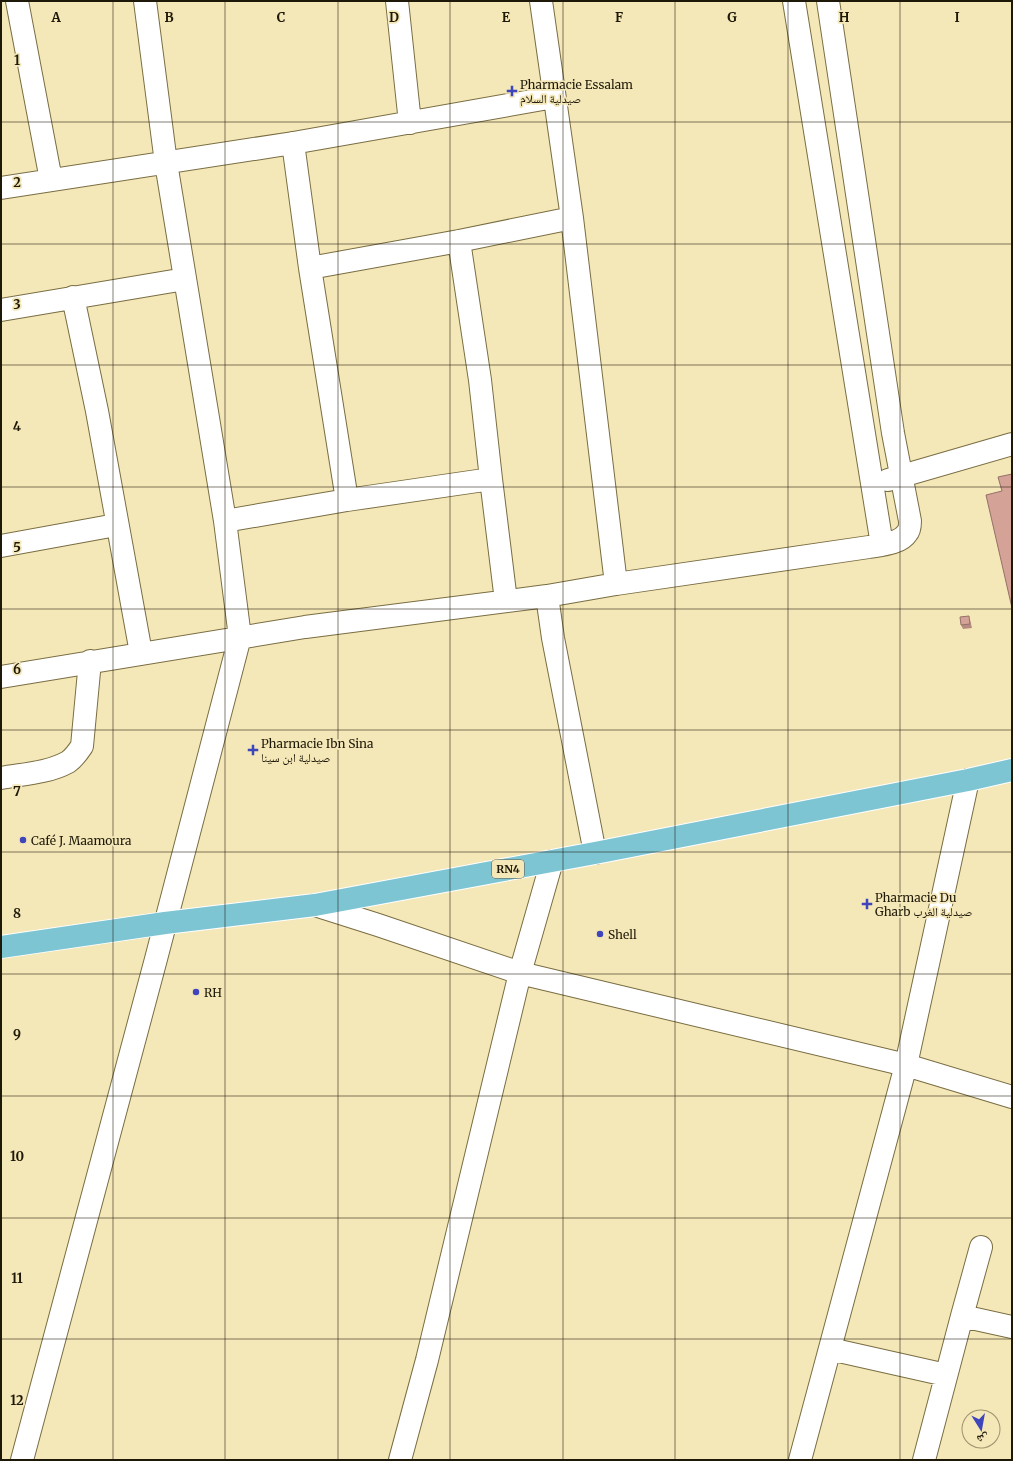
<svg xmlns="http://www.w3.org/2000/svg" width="1013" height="1461" font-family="Merriweather,'Noto Naskh Arabic',serif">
<rect width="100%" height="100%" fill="#f4e7b8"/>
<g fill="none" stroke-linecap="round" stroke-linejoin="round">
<g stroke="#796d42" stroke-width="24">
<path id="minor" d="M17,1l34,179
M397,1l13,122
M541,1l31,217 44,366
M794,1l88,544
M293,143l17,125 37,232
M1,188l292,-45 261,-46
M459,241l21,139 11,99
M310,268l149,-27 113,-23
M73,297l24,114 44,242
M1,310l184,-31
M888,480l124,-36
M225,521l122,-21 144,-21 15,122
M1,546l115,-21
M547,596l6,42 42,215
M1,677l304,-50 242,-31 69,-12 253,-37c11,-2 31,-3 38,-14 3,-3 3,-8 3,-12l-17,-88 -65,-432
M1,778c22,-4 47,-5 67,-16 6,-4 10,-10 14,-16l8,-85
M315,905l63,20 142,48 386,92 106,32
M962,1316l19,-69
M830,1349l116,26
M22,1460l134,-501 84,-322 -15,-116 -59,-358 -21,-162
M400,1460l27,-100 93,-387 32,-112
M800,1460l106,-395 62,-285
M924,1460l38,-144 50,11"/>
</g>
<g stroke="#fff" stroke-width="24">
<path id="major" d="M1,947l164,-24 150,-18 280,-52 373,-73 44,-10"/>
</g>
<use href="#minor" stroke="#fff" stroke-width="22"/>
<use href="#major" stroke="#7ec5d4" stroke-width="22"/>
</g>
<path fill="#b68b81" d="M970,620l2,8 -9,1 -2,-4z"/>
<path fill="#d4a296" stroke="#947169" d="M1012,474v134l-26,-113 16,-4 -4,-14z
M969,616l1,8 -9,1 -1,-8z"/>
<path fill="none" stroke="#1d1807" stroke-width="1" stroke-opacity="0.55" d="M113,1v1459M225,1v1459M338,1v1459M450,1v1459M563,1v1459M675,1v1459M788,1v1459M900,1v1459M1,122h1011M1,244h1011M1,365h1011M1,487h1011M1,609h1011M1,730h1011M1,852h1011M1,974h1011M1,1096h1011M1,1218h1011M1,1339h1011"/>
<g fill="#3f45ba" stroke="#f4e7b8" stroke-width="1.5">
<path d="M510 85h4v4h4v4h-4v4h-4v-4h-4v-4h4z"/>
<path d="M251 744h4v4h4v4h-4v4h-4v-4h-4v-4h4z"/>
<circle cx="23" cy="840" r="4"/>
<path d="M865 898h4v4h4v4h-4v4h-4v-4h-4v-4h4z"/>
<circle cx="600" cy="934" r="4"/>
<circle cx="196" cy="992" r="4"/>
</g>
<g text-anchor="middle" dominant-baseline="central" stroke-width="3.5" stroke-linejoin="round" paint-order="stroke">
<rect fill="#f4e7b8" stroke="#5e563c" stroke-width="1" x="492" y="860" width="32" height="18" rx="3"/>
<g font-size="11" font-weight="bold" fill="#1d1807">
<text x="508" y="869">RN4</text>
</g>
<g font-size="12" fill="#1d1807" stroke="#f4e7b8" text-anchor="start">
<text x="520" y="84">Pharmacie Essalam<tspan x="520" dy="14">صيدلية السلام</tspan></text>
<text x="261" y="743">Pharmacie Ibn Sina<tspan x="261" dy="14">صيدلية ابن سينا</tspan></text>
<text x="31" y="840">Café J. Maamoura</text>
<text x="875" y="897">Pharmacie Du<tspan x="875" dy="14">Gharb صيدلية الغرب</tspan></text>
<text x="608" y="934">Shell</text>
<text x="204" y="992">RH</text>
</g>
</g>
<g font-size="13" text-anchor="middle" font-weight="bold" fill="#1d1807" stroke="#f4e7b8" stroke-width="3.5" stroke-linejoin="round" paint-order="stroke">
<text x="56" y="22">A</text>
<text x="169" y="22">B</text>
<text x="281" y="22">C</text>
<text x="394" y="22">D</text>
<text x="506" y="22">E</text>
<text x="619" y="22">F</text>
<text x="732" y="22">G</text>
<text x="844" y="22">H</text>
<text x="957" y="22">I</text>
<text x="17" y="65">1</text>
<text x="17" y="187">2</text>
<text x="17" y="309">3</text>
<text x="17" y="431">4</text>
<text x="17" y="552">5</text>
<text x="17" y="674">6</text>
<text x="17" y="796">7</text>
<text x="17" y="918">8</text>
<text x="17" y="1039">9</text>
<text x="17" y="1161">10</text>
<text x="17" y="1283">11</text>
<text x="17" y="1405">12</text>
</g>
<rect width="1013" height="1461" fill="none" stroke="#1d1807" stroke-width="4"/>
<g transform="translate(981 1429) rotate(169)"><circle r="19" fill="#f4e7b8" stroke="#9e9471"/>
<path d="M0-3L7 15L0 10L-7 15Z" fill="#3f45ba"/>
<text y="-6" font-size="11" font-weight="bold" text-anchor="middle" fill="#1d1807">ش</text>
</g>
</svg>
